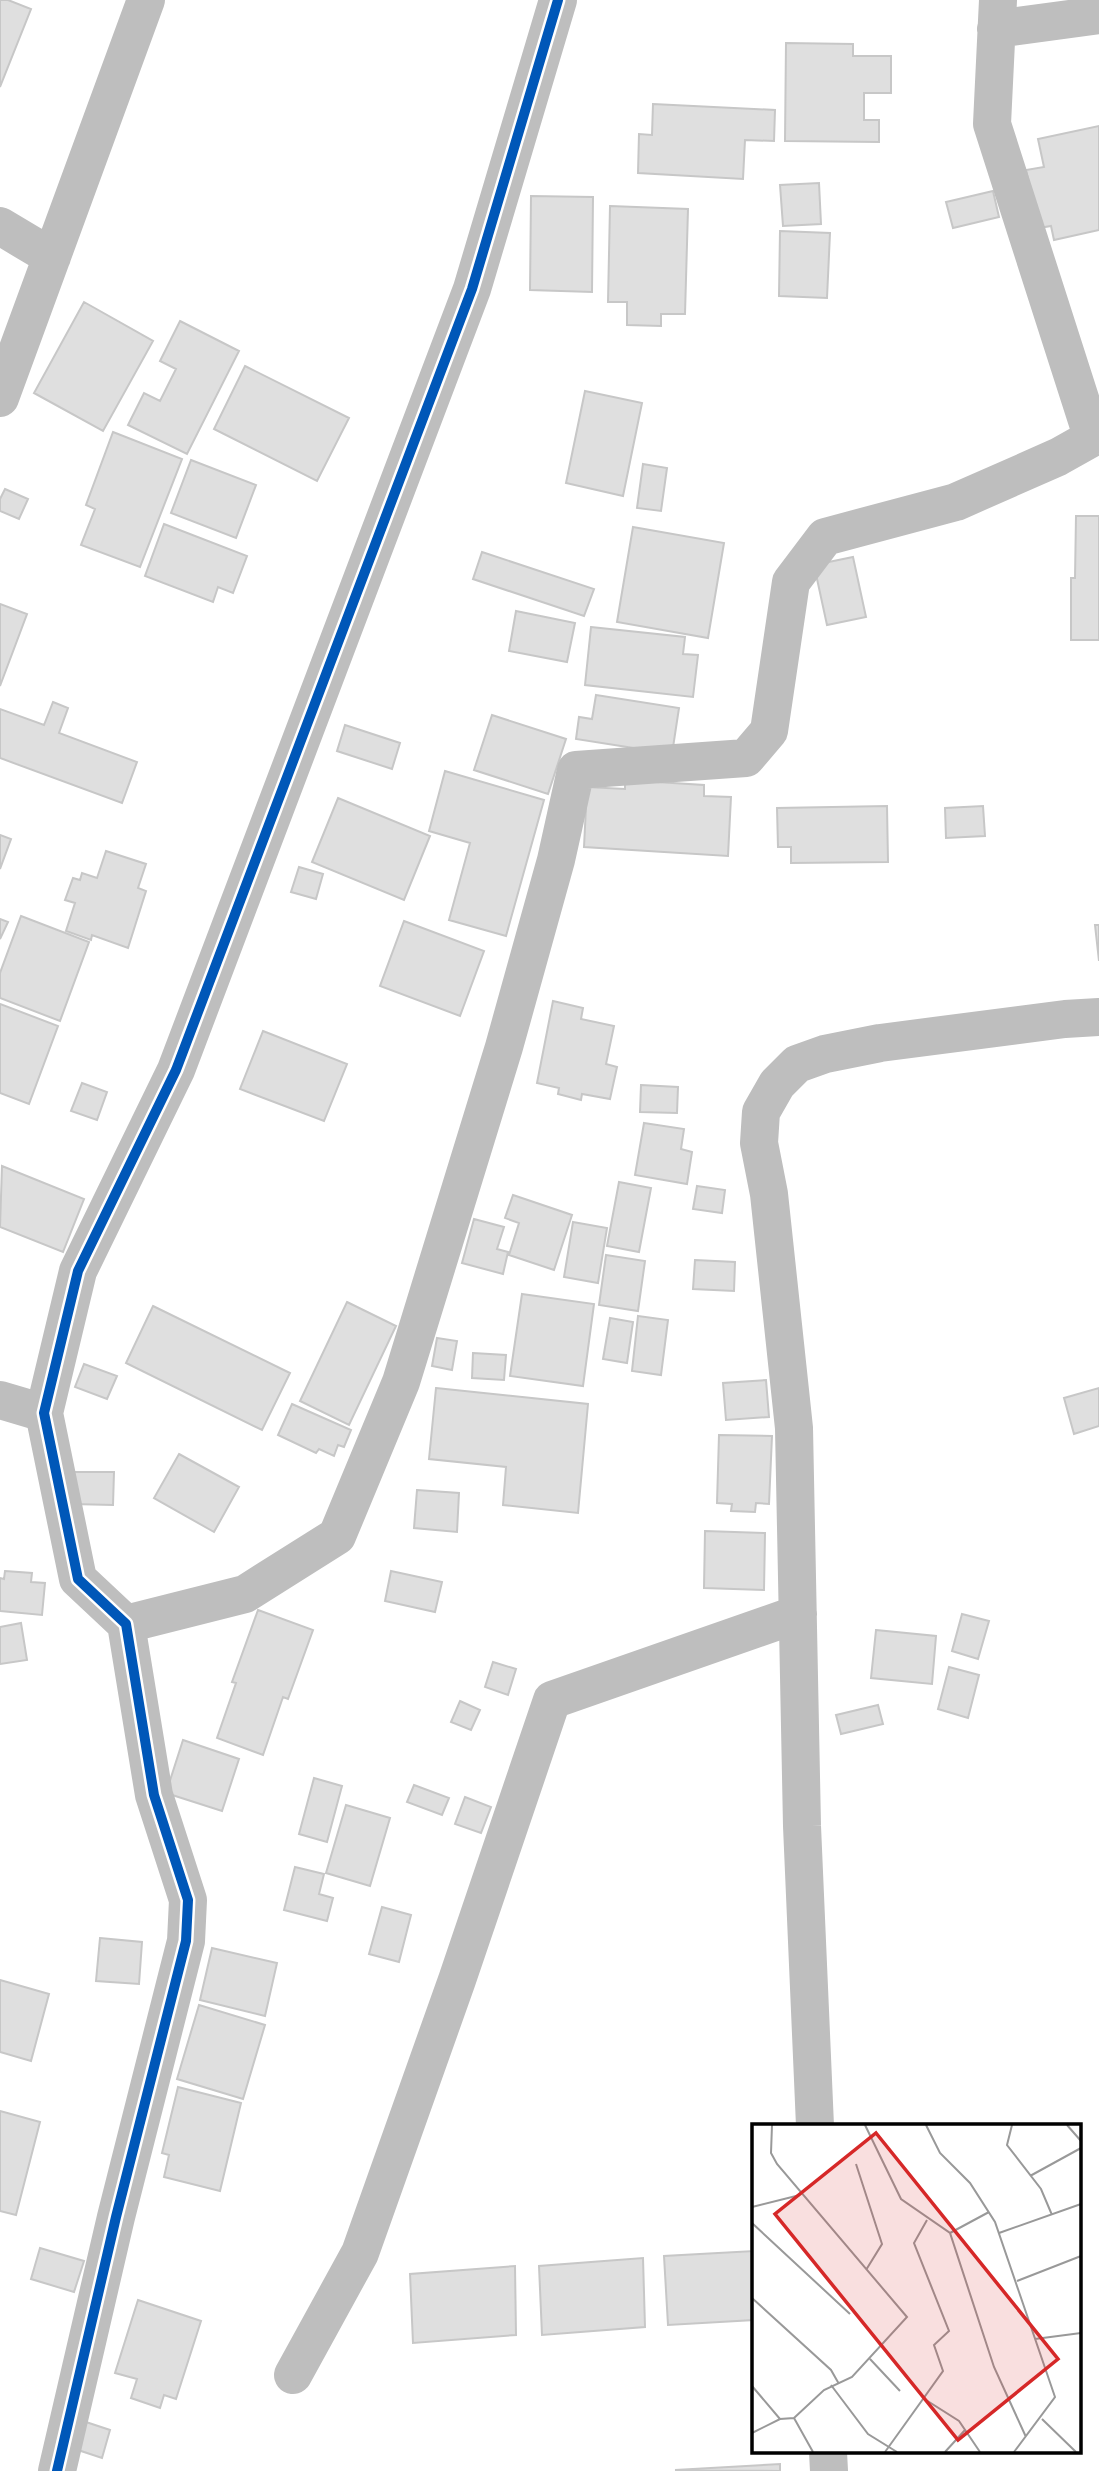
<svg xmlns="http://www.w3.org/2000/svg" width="1099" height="2471" font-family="Rubik,sans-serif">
<rect width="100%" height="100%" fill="#fff"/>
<path fill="#dfdfdf" stroke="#c7c7c7" stroke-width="2" d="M0,0h8l23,9 -31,78z
M786,43l67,1v12h38v37h-27v27h15v22l-94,-1z
M653,104l122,6 -1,31 -29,-1 -2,39 -105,-6 1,-39 13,1z
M1099,126v104l-45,10 -3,-14 -12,2 -13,-58 18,-3 -6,-28z
M819,183l2,41 -38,2 -3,-41z
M993,191l6,26 -46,11 -7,-26z
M531,196l62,1 -1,95 -62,-2z
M610,206l78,3 -3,105h-24v12l-34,-1v-23h-19z
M780,231l50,2 -3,65 -48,-2z
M84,302l69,39 -50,90 -69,-38z
M180,321l59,30 -52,103 -59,-29 16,-32 16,8 16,-32 -16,-8z
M245,366l104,52 -32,63 -103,-52z
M585,391l57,12 -19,93 -57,-13z
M113,432l69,27 -42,108 -59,-22 14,-36 -9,-4z
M191,460l65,25 -20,53 -65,-25z
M643,464l24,4 -6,43 -24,-3z
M5,489l23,10 -9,20 -19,-8v-12z
M1076,516h23v124h-28v-62h4z
M164,524l83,32 -14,37 -15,-6 -5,15 -68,-26z
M633,527l91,16 -16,95 -91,-16z
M482,552l112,37 -10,27 -111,-37z
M853,557l13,60 -39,8 -13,-60z
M0,604l27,10 -27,72z
M516,611l59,12 -8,39 -58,-11z
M591,627l94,10 -2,17 15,1 -5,42 -108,-12z
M596,695l83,13 -7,46 -96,-15 3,-22 13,2z
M53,702l15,6 -9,25 78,29 -15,41 -122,-45v-49l44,16z
M492,715l74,24 -18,55 -74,-24z
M345,725l55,18 -8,26 -55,-18z
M445,771l99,29 -38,136 -57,-16 21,-77 -41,-12z
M625,780l79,5v11l27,1 -3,59 -144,-9 3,-60 38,2z
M338,798l92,38 -26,64 -92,-38z
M887,806l1,56 -97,1v-16h-13l-1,-39z
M983,806l2,30 -39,2 -1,-30z
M0,835l11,4 -11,30z
M106,851l40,13 -8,24 8,3 -18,57 -36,-13 -1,5 -25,-9 9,-28 -10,-3 8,-22 7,2 2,-7 15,5z
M299,867l24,7 -7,25 -25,-7z
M21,916l68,26 -29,79 -60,-23v-25z
M0,919l8,3 -8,17z
M404,921l80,30 -24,65 -80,-30z
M1095,925h4v36z
M553,1001l30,7 -2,11 33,7 -8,38 11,3 -7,32 -28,-5 -1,6 -23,-6 1,-6 -22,-5z
M0,1004l58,22 -29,78 -29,-11z
M263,1031l84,33 -23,57 -84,-32z
M82,1083l25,9 -10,28 -26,-9z
M641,1085l37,2 -1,26 -37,-1z
M644,1123l40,6 -3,20 11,3 -5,32 -52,-9z
M2,1166l82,33 -21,53 -63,-25z
M619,1182l32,6 -12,64 -32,-6z
M697,1186l28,4 -3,23 -29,-4z
M513,1195l59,20 -18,55 -45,-15 10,-32 -14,-5z
M474,1219l30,8 -7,22 11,3 -5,22 -41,-11z
M573,1222l34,6 -9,55 -34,-6z
M606,1255l39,6 -7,50 -39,-6z
M695,1260l40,2 -1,29 -41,-2z
M522,1294l72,10 -11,82 -73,-10z
M347,1302l49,24 -47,99 -49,-24z
M153,1306l137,67 -28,57 -136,-67z
M638,1316l30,4 -7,55 -29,-4z
M610,1318l23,4 -6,41 -24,-4z
M437,1338l20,3 -5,29 -20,-4z
M473,1353l33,2 -2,25 -32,-2z
M84,1364l33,12 -10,23 -32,-12z
M766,1380l3,37 -43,3 -3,-37z
M436,1388l152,16 -10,109 -75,-8 3,-38 -77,-8z
M1099,1388v38l-25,8 -10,-36z
M292,1404l59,26 -7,17 -6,-2 -4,11 -15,-7 -3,4 -38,-18z
M719,1435l53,1 -3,68 -13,-1 -1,9 -24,-1 1,-7 -15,-1z
M179,1454l60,33 -25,45 -60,-34z
M73,1472h41l-1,33 -41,-1z
M417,1490l42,3 -2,39 -43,-4z
M705,1531l60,2 -1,57 -60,-2z
M5,1571l27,2 -1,9 14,1 -3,32 -42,-4v-33l4,1z
M391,1571l51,11 -7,30 -50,-11z
M258,1610l55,20 -25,69 -5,-2 -20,58 -46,-17 19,-55 -4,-1z
M962,1614l27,7 -11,38 -26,-8z
M21,1623l6,37 -27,4v-37z
M876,1630l60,6 -4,48 -61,-6z
M493,1662l23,7 -8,26 -23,-8z
M949,1667l30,8 -11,43 -30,-9z
M460,1701l20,9 -9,20 -20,-8z
M878,1705l5,19 -42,10 -5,-19z
M183,1740l56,19 -17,52 -56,-18z
M314,1778l28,8 -15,56 -28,-8z
M414,1785l35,13 -7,17 -35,-13z
M465,1797l26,10 -10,26 -26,-9z
M346,1805l44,13 -20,68 -44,-13z
M295,1867l29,7 -5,20 14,4 -6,23 -43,-11z
M382,1907l29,8 -12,47 -30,-8z
M100,1938l42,4 -3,42 -43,-3z
M212,1948l65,15 -12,53 -65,-16z
M0,1980l49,14 -18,67 -31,-9z
M199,2005l66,20 -22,74 -66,-20z
M178,2087l63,16 -21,88 -56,-14 5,-22 -7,-2z
M0,2111l40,11 -24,93 -16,-4z
M40,2248l44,13 -10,31 -43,-13z
M754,2251v69l-86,5 -4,-69z
M643,2258l2,69 -103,8 -3,-69z
M515,2266l1,69 -103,8 -3,-69z
M138,2300l63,21 -25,78 -12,-4 -4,13 -29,-10 6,-19 -22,-6z
M86,2422l24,8 -8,28 -24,-8z
M780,2464v7l-105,-1z"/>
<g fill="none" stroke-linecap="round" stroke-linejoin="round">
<path stroke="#bebebe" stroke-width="38" d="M998,0l-6,124 100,312
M996,29l103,-14
M0,226l52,31
M0,398l146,-398
M0,1400l44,13
M126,1624l119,-30 92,-58 64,-154 103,-335 52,-187 20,-90 170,-12 23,-27 22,-149 34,-45 131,-35 102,-45 41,-23
M815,2126l-13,-300 -8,-398 -25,-234 -10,-51 2,-31 16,-28 20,-20 28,-10 55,-11 185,-24 34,-2
M293,2375l67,-122 97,-273 95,-280 246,-86
M828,2452l1,19
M57,2471l59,-254 70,-276 2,-41 -34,-105 -28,-171 -48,-45 -34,-166 34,-142 98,-201 296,-781 86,-289"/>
<g stroke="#fff" stroke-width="15">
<path id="cycleway" d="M57,2471l59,-254 70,-276 2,-41 -34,-105 -28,-171 -48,-45 -34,-166 34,-142 98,-201 296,-781 86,-289"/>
</g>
<use href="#cycleway" stroke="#0057b8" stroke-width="10"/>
</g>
<g transform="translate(752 2124)">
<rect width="329" height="329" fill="#fff"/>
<path fill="none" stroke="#999" stroke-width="2" d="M113,1l36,74 49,34 44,134 32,70M174,1l14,28 30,30 25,39 60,175 -41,55M260,1l-5,20 34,44 11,26M315,1l14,16M104,40l26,80 -16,26M278,52l51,-28M0,83l48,-12M0,99l98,91M198,109l39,-21M247,109l82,-29M265,157l64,-25M0,174l79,72 8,14M283,215l46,-6M118,235l30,32M79,261l37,49 29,18M0,262l28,33M174,276l33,21 21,31M42,294l19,34M290,295l34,33M0,309l28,-14 14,-1 30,-28 28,-13 55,-60 -130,-153 -6,-11 1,-28M133,328l58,-81 -9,-26 15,-14 -35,-88 13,-23M193,328l20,-22"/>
<path fill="#d62828" fill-opacity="0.15" stroke="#d62828" stroke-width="3.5" d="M124,9l182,226 -100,81 -183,-226z"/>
<rect width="329" height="329" fill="none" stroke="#000" stroke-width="3.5"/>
</g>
</svg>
